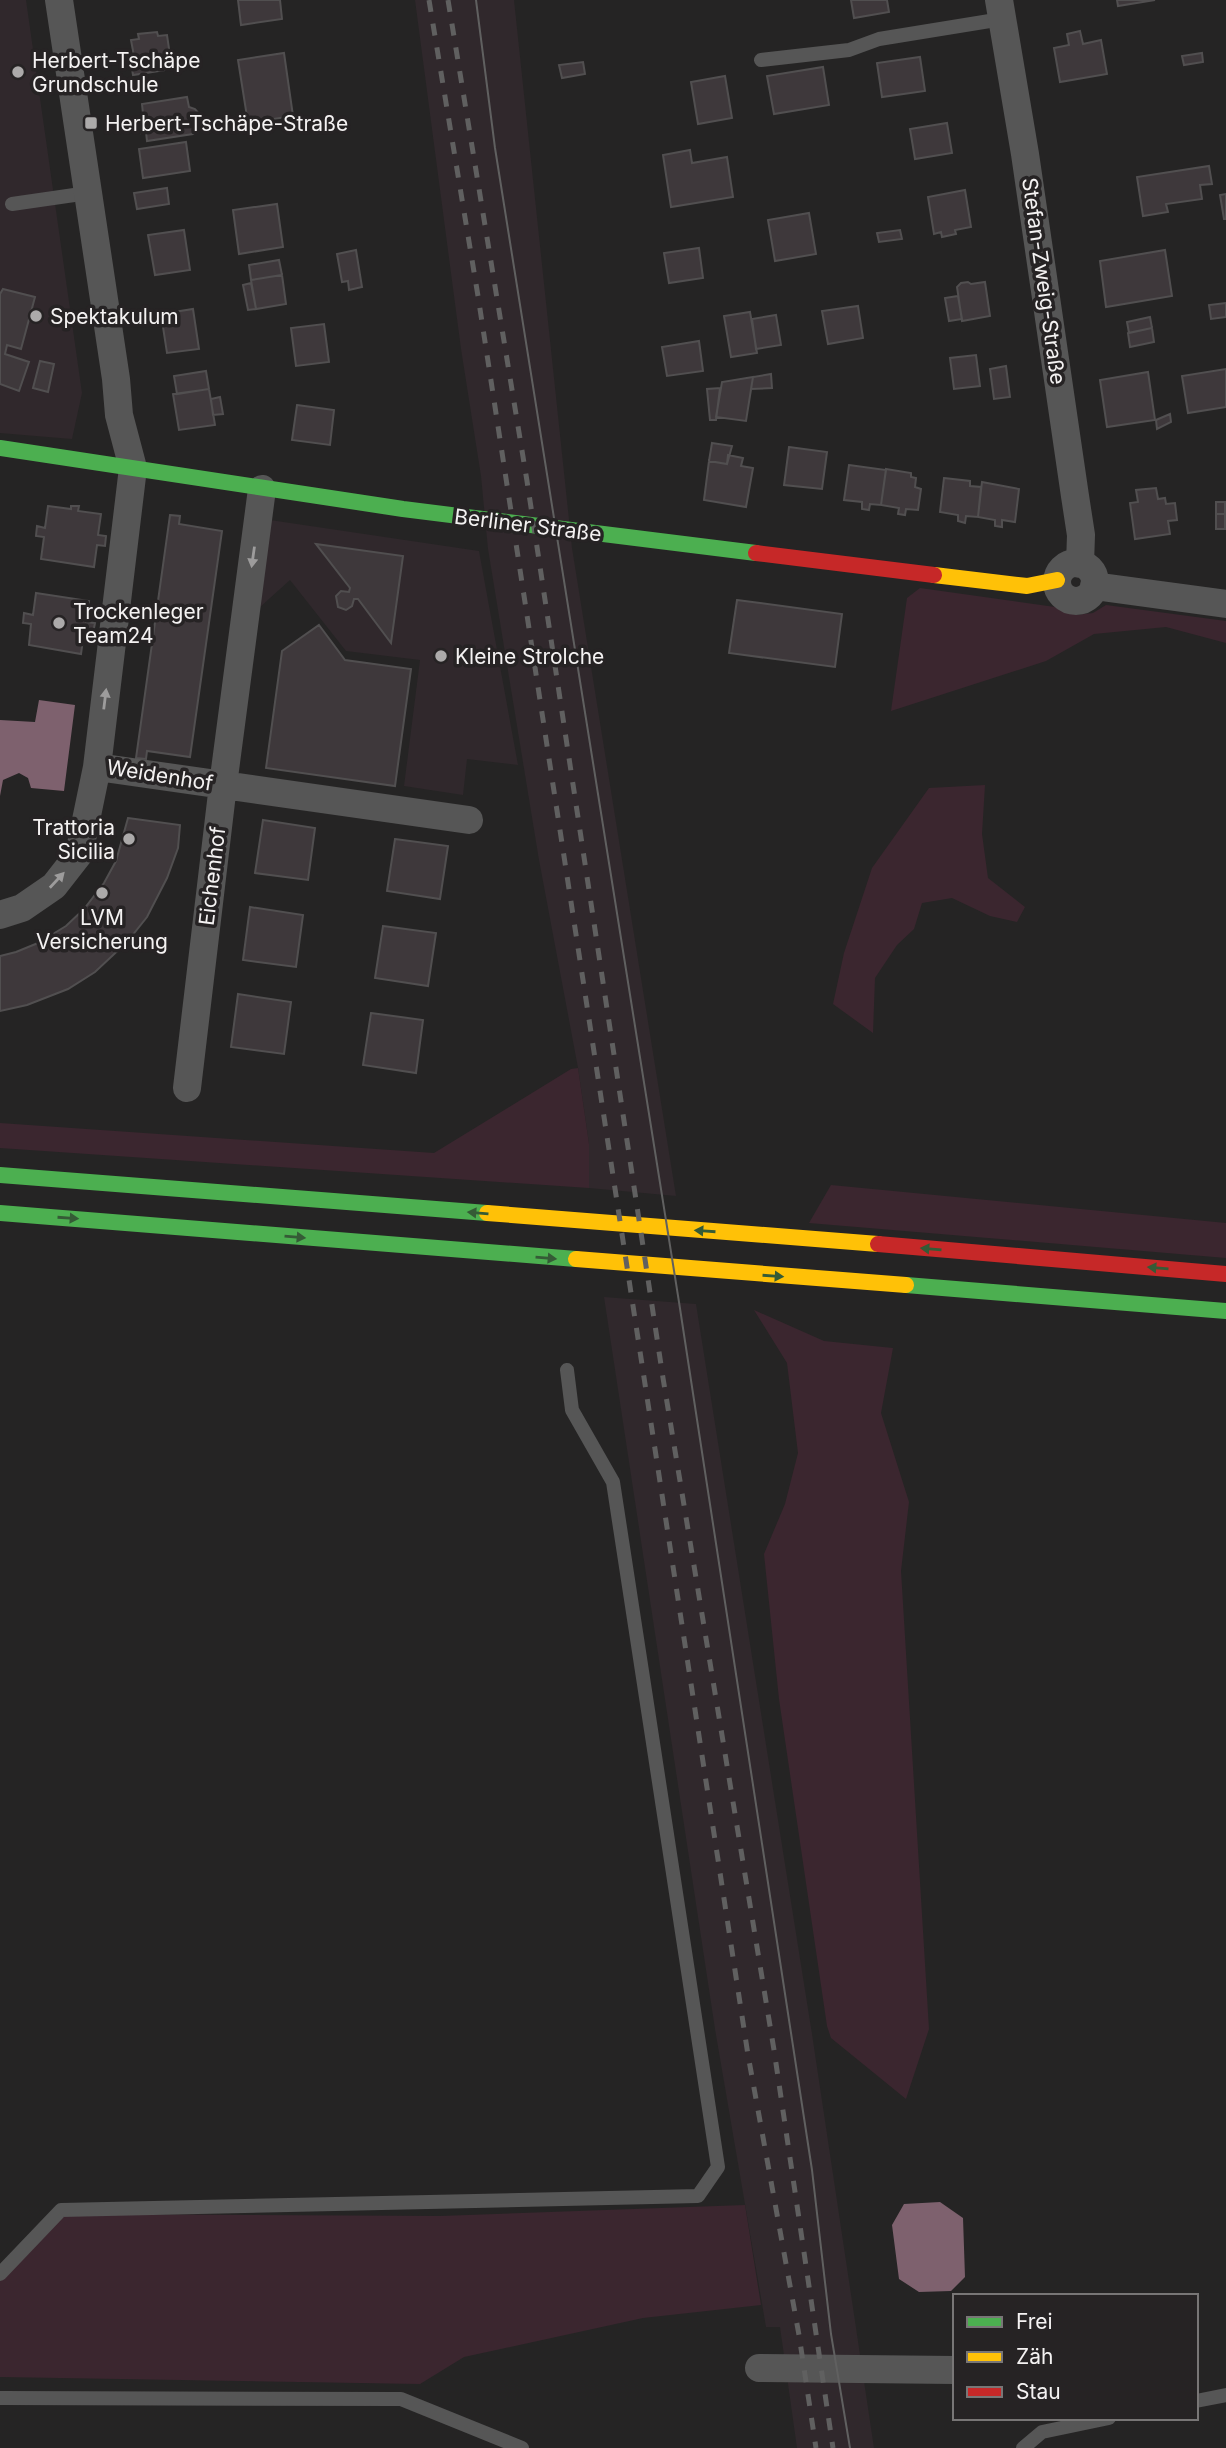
<svg xmlns="http://www.w3.org/2000/svg" width="1226" height="2448" font-family="Inter,sans-serif">
<rect width="100%" height="100%" fill="#252424"/>
<path fill="#30282c" d="M0,0h26l56,393 -10,46 -72,-6z
M415,0h99l58,548 104,648 -87,-8v-44l-11,-76 -39,-208 -51,-311 -7,-73 -20,-127z
M270,520l209,31 39,214 -51,-6 -4,36 -59,-9 16,-126 -74,-9 -56,-71 -31,28z
M604,1297l92,7 116,730 62,414h-77l-17,-121h-14l-51,-298z"/>
<path fill="#3b262f" d="M920,588l135,19 21,8 17,-2 13,-8 120,16v22l-60,-16 -72,7 -48,27 -155,50 16,-113z
M985,785l-3,49 6,44 37,29 -8,15 -27,-6 -38,-18 -30,5 -8,26 -17,16 -22,33 -2,55 -40,-29 11,-51 28,-85 57,-80z
M578,1068l11,76v44l-589,-40v-25l434,30 137,-84z
M831,1185l395,38v35l-417,-35z
M754,1310l70,31 69,7 -12,65 28,89 -8,69 28,458 -23,70 -75,-61 -4,-12 -48,-327 -15,-145 21,-50 13,-51 -11,-90z
M745,2205l16,100 -118,13 -179,39 -44,27 -420,-7v-108l65,-55 375,2z"/>
<path fill="#7e616e" d="M39,700l36,5 -11,86 -33,-3 -3,-10 -9,-5 -16,7 -3,16v-76l35,2z
M940,2202l23,16 2,59 -14,14 -32,1 -20,-13 -7,-54 12,-21z"/>
<path fill="#3e383b" stroke="#514f50" stroke-width="2" d="M238,0h42l2,19 -41,6z
M851,0h36l2,12 -35,6z
M1117,0h38l-37,6z
M1080,31l3,13 18,-4 6,34 -47,8 -6,-34 15,-3 -2,-11z
M157,32l1,4 9,-1 5,34 -39,6 -3,-18 4,-1 -3,-16 8,-1 -1,-5z
M284,53l9,63 -45,7 -10,-63z
M1202,53l1,9 -19,3 -2,-9z
M920,57l5,34 -43,6 -5,-34z
M583,62l2,12 -23,4 -3,-13z
M823,67l6,38 -55,9 -7,-38z
M725,76l7,42 -34,6 -7,-42z
M187,97l2,10 6,2 5,6 1,9 -3,6 -5,4 -46,7 -1,-9 -5,1 -1,-10h4l-2,-19z
M947,123l5,30 -37,6 -5,-30z
M186,142l4,29 -47,7 -4,-29z
M690,150l2,13 35,-6 6,40 -62,10 -8,-52z
M1209,166l3,18 -12,1 2,14 -36,5 2,8 -25,4 -6,-39z
M167,188l2,16 -32,5 -3,-16z
M965,190l6,37 -16,3 1,4 -14,3 -1,-5 -7,2 -6,-37z
M1226,194v25h-2l-4,-24z
M277,204l6,43 -44,7 -6,-44z
M809,213l7,41 -41,7 -7,-41z
M184,230l6,40 -35,5 -7,-40z
M900,230l2,9 -23,3 -2,-9z
M699,248l4,30 -34,5 -5,-30z
M356,250l6,37 -13,3 -1,-9 -6,1 -5,-28z
M1165,250l7,46 -66,11 -6,-46z
M279,260l3,15 -31,5 -2,-15z
M282,275l4,29 -30,5 -5,-29z
M968,282l3,2 14,-2 5,34 -28,5 -5,-34 4,-4z
M251,283l5,26 -8,1 -5,-25z
M3,289l32,8 -14,52 -14,-4 -2,9 24,8 -10,29 -19,-7v-90z
M958,296l4,23 -13,2 -4,-23z
M1226,303v14l-15,2 -2,-14z
M858,306l5,32 -35,6 -6,-33z
M193,309l6,40 -32,4 -6,-39z
M750,312l7,41 -26,4 -7,-41z
M776,315l5,30 -25,4 -4,-30z
M1150,317l2,11 -23,5 -2,-11z
M324,324l5,38 -33,4 -5,-38z
M1152,328l2,14 -24,5 -2,-14z
M699,341l4,30 -36,5 -5,-29z
M976,355l4,31 -26,3 -4,-31z
M40,361l14,3 -6,28 -15,-4z
M1006,366l4,31 -16,2 -4,-30z
M1226,369v38l-38,6 -6,-37z
M206,371l3,18 -32,5 -3,-18z
M1148,372l7,48 -48,7 -7,-47z
M771,374l1,14 -21,1 2,-12z
M753,377l-7,44 -30,-4 6,-35z
M720,388l-4,32h-6l-3,-31z
M209,389l6,36 -36,5 -6,-36z
M220,397l3,17 -10,1 -2,-16z
M297,405l37,5 -4,35 -38,-5z
M1170,414l1,8 -14,7 -1,-9z
M712,443l20,3 -5,18 -18,-3z
M789,447l38,5 -5,37 -38,-4z
M728,455l15,3 -2,8 12,2 -7,39 -42,-7 5,-39 18,3z
M849,465l37,5 -5,35 -11,-1 -1,6 -7,-1v-7l-18,-2z
M886,469l25,4v4l5,1 -1,9 6,2 -3,21 -12,-1 -1,6 -7,-1 1,-6 -18,-3z
M944,478l26,3v5l11,1 -3,30 -12,-1 -1,7 -7,-2v-6l-18,-3z
M982,482l37,7 -4,33 -13,-2v7l-7,-1v-6l-17,-3z
M1156,488l2,11 7,-1 1,6 9,-1 2,17 -9,1 2,13 -35,5 -5,-36 8,-1 -2,-12z
M1216,502h9v12h-9z
M48,506l23,3v-3h8l-1,5 23,3 -3,21 8,1 -1,10 -8,-1 -3,22 -53,-8 3,-22 -8,-1 1,-10 8,2z
M1216,514h9v15h-9z
M170,515l10,1 -1,8 43,7 -32,226 -43,-6 -1,8 -10,-1z
M316,544l87,12 -12,87 -33,-44h-4l-2,7 -6,4 -8,-3 -2,-11 5,-5 8,1 1,-4z
M36,593l53,8 -3,21 9,1 -2,10 -9,-1 -3,22 -52,-9 2,-21 -8,-1 1,-10 9,2z
M737,600l105,14 -7,53 -106,-14z
M319,625l26,35 66,9 -16,117 -129,-18 16,-117z
M128,818l52,7 -2,23 -11,30 -20,39 -20,25 -32,30 -27,17 -41,16 -27,6v-55l16,-4 22,-9 28,-17 18,-17 20,-26 12,-22z
M263,820l52,8 -7,52 -53,-7z
M395,839l53,7 -8,53 -53,-8z
M250,907l53,8 -7,52 -53,-7z
M383,926l53,7 -8,53 -53,-8z
M238,994l53,8 -7,52 -53,-7z
M371,1013l52,7 -7,53 -53,-8z"/>
<g fill="none" stroke-linecap="round" stroke-linejoin="round">
<path stroke="#565656" stroke-width="14" d="M761,60l88,-10 30,-11 123,-20
M12,204l76,-11
M0,2274l61,-64 637,-14 20,-29 -105,-685 -41,-72 -5,-40
M0,2398l401,1 121,49
M1196,2401l30,-6
M1023,2448l19,-16 67,-14"/>
<path stroke="#565656" stroke-width="28" d="M999,0l26,154 50,342 6,39 -1,29
M1057 582a19 19 0 1 1 38 0a19 19 0 1 1-38 0Z
M1094,586l132,18
M97,767l372,53
M0,915l22,-7 32,-22 25,-32 18,-87 36,-299 -14,-53 -3,-36 -57,-379
M187,1088l36,-303 39,-296
M759,2368l196,2"/>
<path stroke="#4caf50" stroke-width="16" d="M0,448l403,61 353,44
M0,1175l487,38
M0,1213l576,46
M906,1285l320,26"/>
<path stroke="#ffc107" stroke-width="16" d="M934,575l93,11 30,-6
M487,1213l391,31
M576,1259l330,26"/>
<path stroke="#c62828" stroke-width="16" d="M756,553l178,22
M878,1244l348,30"/>
<path stroke="#606060" stroke-width="2" d="M476,0l19,148 184,1154 133,868 19,164 19,114"/>
<path stroke="#606060" stroke-width="5" stroke-dasharray="12 12" stroke-linecap="butt" d="M429,0l49,296 270,1759 51,280 17,113
M448,0l79,481 136,897 111,672 59,398"/>
</g>
<defs><path id="oneway-solid" d="M-6-.8H1V-3.2L6.5 0L1 3.2V.8H-6Z" transform="scale(1.75)"/></defs>
<g fill="#9d9c9c">
<use href="#oneway-solid" transform="translate(253 557) rotate(98)"/>
<use href="#oneway-solid" transform="translate(105 699) rotate(-83)"/>
<use href="#oneway-solid" transform="translate(57 880) rotate(-47)"/>
</g>
<g fill="#355b36">
<use href="#oneway-solid" transform="translate(478 1213) rotate(-175)"/>
<use href="#oneway-solid" transform="translate(68 1218) rotate(4)"/>
<use href="#oneway-solid" transform="translate(705 1231) rotate(-176)"/>
<use href="#oneway-solid" transform="translate(295 1237) rotate(5)"/>
<use href="#oneway-solid" transform="translate(931 1249) rotate(-175)"/>
<use href="#oneway-solid" transform="translate(546 1258) rotate(5)"/>
<use href="#oneway-solid" transform="translate(1158 1268) rotate(-175)"/>
<use href="#oneway-solid" transform="translate(773 1276) rotate(4)"/>
</g>
<g fill="#acaaaa" stroke="#262324" stroke-width="2.5">
<circle cx="18" cy="72" r="7"/>
<rect x="84" y="116" width="14" height="14" rx="3.5"/>
<circle cx="36" cy="316" r="7"/>
<circle cx="59" cy="623" r="7"/>
<circle cx="441" cy="656" r="7"/>
<circle cx="129" cy="839" r="7"/>
<circle cx="102" cy="893" r="7"/>
</g>
<g text-anchor="middle" dominant-baseline="central" stroke-width="7" stroke-linejoin="round" paint-order="stroke">
<g font-size="21" fill="#f4f2f2" stroke="#262324" text-anchor="start">
<text x="32" y="60">Herbert-Tschäpe<tspan x="32" dy="24">Grundschule</tspan></text>
<text x="105" y="123">Herbert-Tschäpe-Straße</text>
<text x="50" y="316">Spektakulum</text>
<text x="73" y="611">Trockenleger<tspan x="73" dy="24">Team24</tspan></text>
<text x="455" y="656">Kleine Strolche</text>
<text x="115" y="827" text-anchor="end">Trattoria<tspan x="115" dy="24">Sicilia</tspan></text>
<text x="102" y="917" text-anchor="middle">LVM<tspan x="102" dy="24">Versicherung</tspan></text>
</g>
<g font-size="21" fill="#f4f2f2" stroke="#262324">
<text transform="translate(1044 281) rotate(82)">Stefan-Zweig-Straße</text>
<text transform="translate(528 525) rotate(7)">Berliner Straße</text>
<text transform="translate(160 775) rotate(9)">Weidenhof</text>
<text transform="translate(212 876) rotate(-83)">Eichenhof</text>
</g>
</g>
<rect x="953" y="2294" width="245" height="126" fill="#262324" stroke="#787676" stroke-width="2"/>
<rect x="967" y="2317" width="35" height="10" fill="#4caf50" stroke="#787676" stroke-width="2"/>
<text x="1016" y="2329" font-size="21" fill="#f4f2f2">Frei</text>
<rect x="967" y="2352" width="35" height="10" fill="#ffc107" stroke="#787676" stroke-width="2"/>
<text x="1016" y="2364" font-size="21" fill="#f4f2f2">Zäh</text>
<rect x="967" y="2387" width="35" height="10" fill="#c62828" stroke="#787676" stroke-width="2"/>
<text x="1016" y="2399" font-size="21" fill="#f4f2f2">Stau</text>
</svg>
